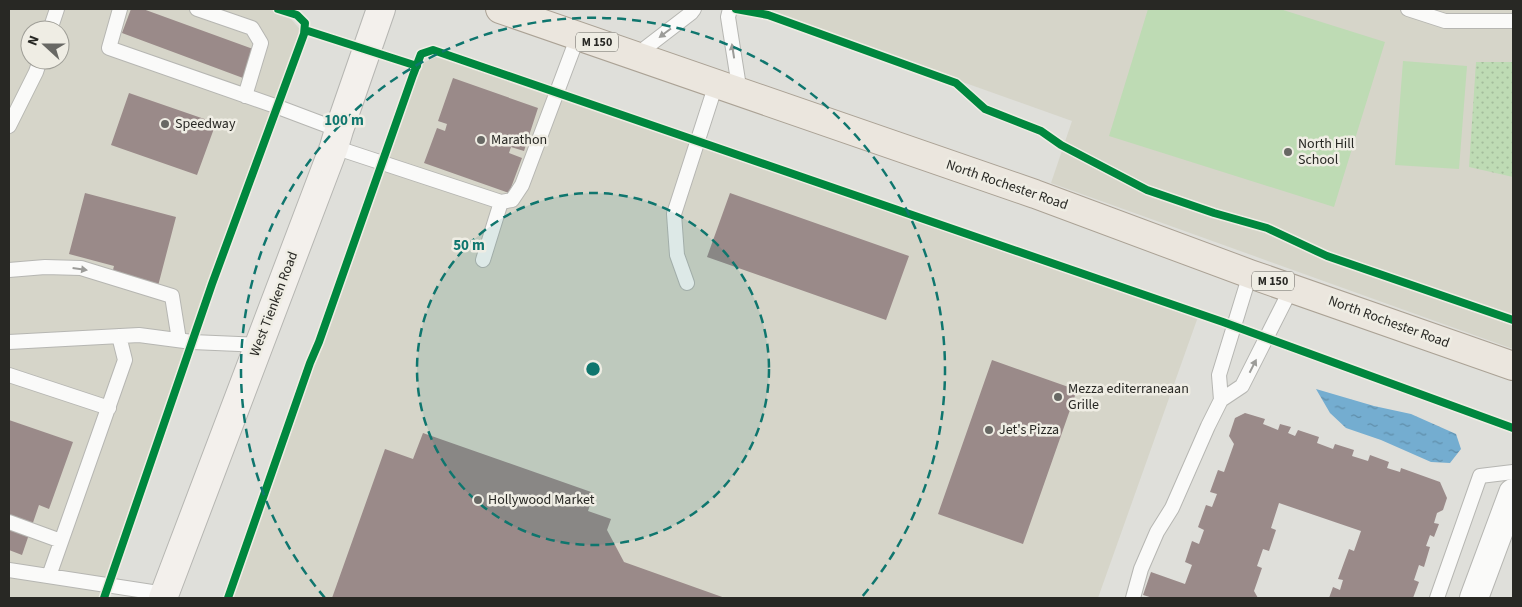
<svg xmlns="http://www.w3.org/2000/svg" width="1522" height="607" font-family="'Source Sans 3',sans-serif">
<defs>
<pattern id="park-dots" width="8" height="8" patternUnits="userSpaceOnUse" patternTransform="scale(1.25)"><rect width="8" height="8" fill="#bedbb4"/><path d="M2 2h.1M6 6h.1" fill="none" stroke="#a3bc9b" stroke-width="1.8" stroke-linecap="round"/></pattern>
<pattern id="water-ripples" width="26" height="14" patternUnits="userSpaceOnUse" patternTransform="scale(1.25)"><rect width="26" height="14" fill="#74add0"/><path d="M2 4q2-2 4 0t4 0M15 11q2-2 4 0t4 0" fill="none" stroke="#5f8da9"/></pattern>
</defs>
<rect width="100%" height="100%" fill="#dfdfda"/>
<path fill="#d6d5c9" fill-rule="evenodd" d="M9,9h269l6,2 20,23 -204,564h-91zM30,30h30v30h-30z
M758,9h755v340l-462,-166 21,-62z
M444,53l755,261 -101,284h-872l191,-532z"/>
<path fill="#bedbb4" d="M1148,9h132l105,33 -51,165 -225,-71z
M1403,61l64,5 -8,103 -64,-4z"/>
<path fill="url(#park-dots)" d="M1476,62h37v115l-44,-10z"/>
<path fill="url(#water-ripples)" d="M1316,389l58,17 37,8 45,20 5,15 -11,14 -19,-1 -50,-22 -35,-12 -16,-15z"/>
<path fill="#9a8a89" d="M131,9h12l110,40 -10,29 -121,-45z
M453,78l85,30 -14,43 -13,-4 -2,6 13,5 -13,35 -85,-30 13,-35 8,3 2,-7 -9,-3z
M129,93l87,30 -19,52 -86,-30z
M85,193l91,24 -18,69 -46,-12 2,-8 -45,-12z
M730,193l179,63 -23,64 -179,-63z
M992,360l85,30 -54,154 -85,-30z
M1245,413l20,6 -2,5 15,6 2,-6 11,3 -3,6 7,3 3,-6 21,7 -2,6 16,6 2,-5 19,6 -2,6 16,5 2,-6 19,7 -2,6 13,4 1,-4 39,14 7,16 -4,12 -6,3 -3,10 5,1 -5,13 -4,-2 -4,11 4,1 -6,20 -5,-2 -5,15 5,2 -6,16h-84l4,-11 7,3 3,-10 -5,-1 11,-30 5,2 7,-20 -82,-28 -8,25 5,2 -7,21 -6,-2 -6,17 5,2 -8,23 4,7h-105l-10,-3 8,-23 34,12 7,-19 -7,-3 7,-21 7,3 5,-14 -6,-3 8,-22 6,2 5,-13 -7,-2 8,-22 6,2 10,-28 -5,-8 6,-18z
M9,420l64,22 -24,67 -10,-4 -17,50 -13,-5z
M423,433l171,60 -6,18 23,8 -4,11 17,32 101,36h-393l53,-149 28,10z"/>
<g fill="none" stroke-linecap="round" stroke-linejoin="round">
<g stroke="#b6b6b2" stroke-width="16">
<path id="service" d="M120,9l-11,39 169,59 61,23
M197,9l55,19 9,15 -16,53
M730,9l-2,8 12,76
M1408,9l37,12h68
M50,30l7,-21
M635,56l56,-43 3,-4
M9,126l27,-54 4,-12
M334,147l167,55 11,-2 10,-15 56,-149
M483,260l18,-58
M9,270l36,-3 36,1 91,28 7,44
M687,283l-10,-28 -3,-41 42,-130
M9,342l130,-7 53,7 67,3
M9,375l100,33
M1221,400l-2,-25 31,-101
M9,522l52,19
M9,570l156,24
M49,576l76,-216 -6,-24
M1133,598l8,-29 16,-37 15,-24 36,-82 13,-26 21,-14 50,-99
M1437,598l43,-122 33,-4"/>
</g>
<g stroke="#b6b6b2" stroke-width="30">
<path id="minor" d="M1474,598l39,-105"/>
</g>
<g stroke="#b6b6b2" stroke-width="30">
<path id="secondary" d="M163,598l171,-451 5,-17 42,-121"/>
</g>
<g stroke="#aba295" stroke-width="30">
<path id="primary" d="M500,9l535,185 215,80 263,92"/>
</g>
<use href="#service" stroke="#fafaf9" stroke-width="14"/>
<use href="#minor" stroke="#fafaf9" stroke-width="28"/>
<use href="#secondary" stroke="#f3f0ec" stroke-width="28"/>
<use href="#primary" stroke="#ebe6de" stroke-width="28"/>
<g stroke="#efede4" stroke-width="11">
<path id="cycleway" d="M736,9l32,6 188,68 29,26 56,22 20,14 86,45 67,23 53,15 60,28 186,64
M305,30l112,36
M104,598l108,-314 92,-250 1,-11 -8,-8 -19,-6
M228,598l82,-235 9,-21 94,-267 8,-21 12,-4 790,272 290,106"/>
</g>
<use href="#cycleway" stroke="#00873e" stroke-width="8"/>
</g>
<defs><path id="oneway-solid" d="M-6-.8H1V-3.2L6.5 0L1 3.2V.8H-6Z" transform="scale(1.25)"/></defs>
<g fill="#9c9c99">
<use href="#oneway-solid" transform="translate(665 33) rotate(143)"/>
<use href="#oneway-solid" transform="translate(733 51) rotate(-99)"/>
<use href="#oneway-solid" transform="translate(80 269) rotate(8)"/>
<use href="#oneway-solid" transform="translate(1253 366) rotate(-63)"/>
</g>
<circle cx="593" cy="369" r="176" fill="#0f766e" fill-opacity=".12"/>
<g fill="none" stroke="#0f766e" stroke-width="2.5" stroke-dasharray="9 6">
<circle cx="593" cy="369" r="176"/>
<path d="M325 598A352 352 0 1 1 861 598"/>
</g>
<g fill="#686864" stroke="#efede4" stroke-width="2">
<circle cx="165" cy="124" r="5"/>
<circle cx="481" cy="140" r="5"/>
<circle cx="1288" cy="152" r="5"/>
<circle cx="1058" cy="397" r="5"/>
<circle cx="989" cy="430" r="5"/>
<circle cx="478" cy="500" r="5"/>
</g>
<g text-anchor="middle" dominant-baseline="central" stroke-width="5" stroke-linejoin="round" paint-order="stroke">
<g fill="#efede4" stroke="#64635e" stroke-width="1">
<rect x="576" y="32.5" width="42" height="19" rx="4"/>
<rect x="1252" y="271.5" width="42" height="19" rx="4"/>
</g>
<g font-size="12" font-weight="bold" fill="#282824">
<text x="597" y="42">M 150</text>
<text x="1273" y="281">M 150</text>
</g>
<g font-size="14" fill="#282824" stroke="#efede4" text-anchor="start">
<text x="175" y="124">Speedway</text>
<text x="491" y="140">Marathon</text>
<text x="1298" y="144">North Hill<tspan x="1298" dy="16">School</tspan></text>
<text x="1068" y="389">Mezza editerraneaan<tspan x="1068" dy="16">Grille</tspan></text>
<text x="999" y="430">Jet's Pizza</text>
<text x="488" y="500">Hollywood Market</text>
</g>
<g font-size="14" fill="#282824" stroke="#efede4">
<text transform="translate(1007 185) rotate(19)">North Rochester Road</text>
<text transform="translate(274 304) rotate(-69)">West Tienken Road</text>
<text transform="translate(1389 322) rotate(20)">North Rochester Road</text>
</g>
</g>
<circle cx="593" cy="369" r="8" fill="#0f766e" stroke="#efede4" stroke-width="2.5"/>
<g font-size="15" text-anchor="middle" font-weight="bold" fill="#0f766e" stroke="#efede4" stroke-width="5" stroke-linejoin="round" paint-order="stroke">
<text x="344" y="125">100 m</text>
<text x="469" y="250">50 m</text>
</g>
<rect width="1522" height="607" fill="none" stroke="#282824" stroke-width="20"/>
<g transform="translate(45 45) rotate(291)"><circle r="24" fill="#efede4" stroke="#9f9e97"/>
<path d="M0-4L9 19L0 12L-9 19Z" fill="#686864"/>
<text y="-8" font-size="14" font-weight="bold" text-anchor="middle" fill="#282824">N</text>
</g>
</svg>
